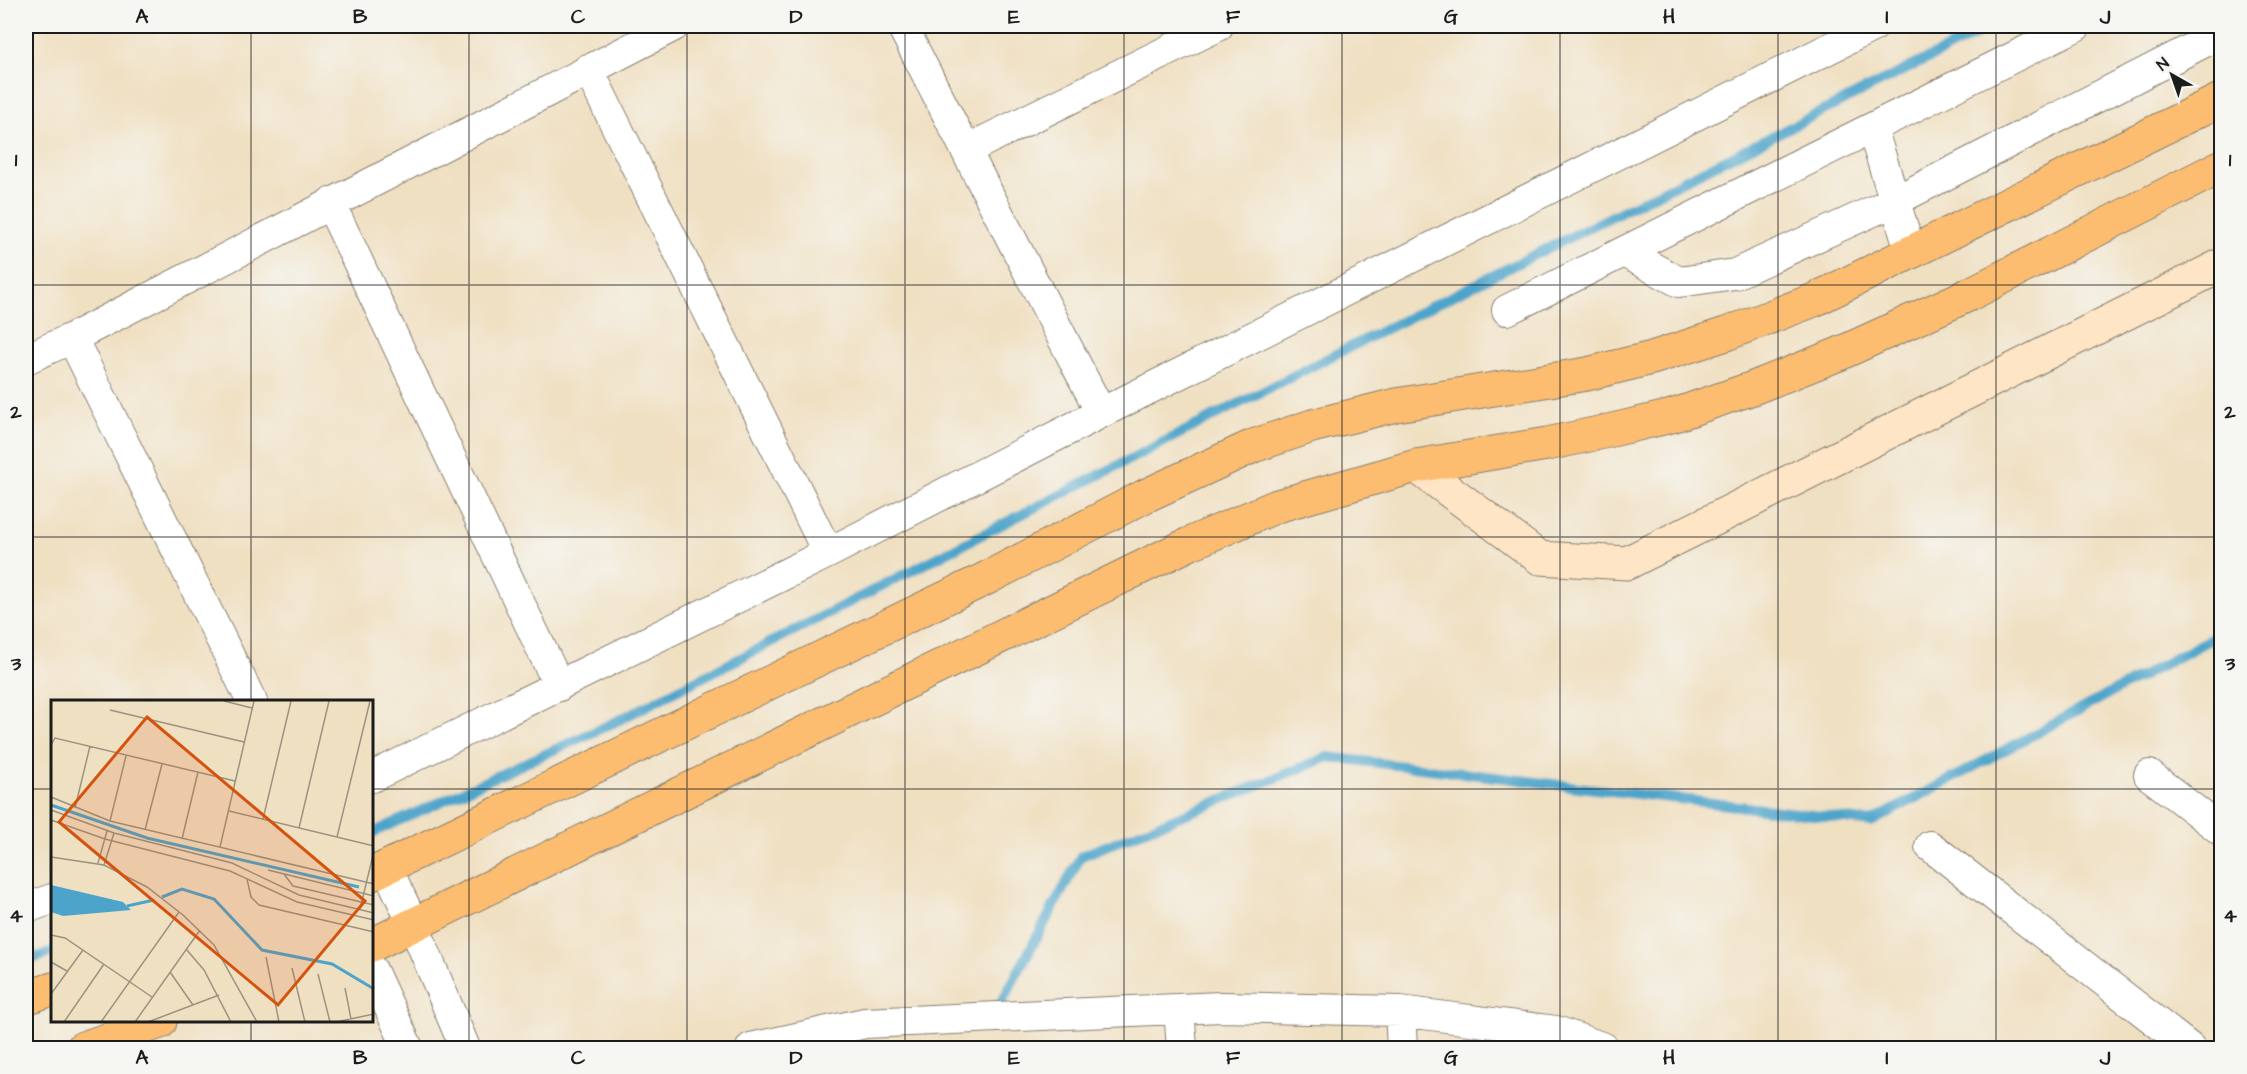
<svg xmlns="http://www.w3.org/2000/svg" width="2247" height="1074" font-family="'Architects Daughter',sans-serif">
<rect width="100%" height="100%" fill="#f6f6f2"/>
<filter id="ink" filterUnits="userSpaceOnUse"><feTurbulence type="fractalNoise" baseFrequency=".0167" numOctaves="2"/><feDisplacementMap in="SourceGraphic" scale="12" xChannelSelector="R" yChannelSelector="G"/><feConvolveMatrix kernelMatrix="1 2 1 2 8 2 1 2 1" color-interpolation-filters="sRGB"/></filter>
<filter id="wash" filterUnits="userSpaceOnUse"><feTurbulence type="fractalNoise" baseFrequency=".008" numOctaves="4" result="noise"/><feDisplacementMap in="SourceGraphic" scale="24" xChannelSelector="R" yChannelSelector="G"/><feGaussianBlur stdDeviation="1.35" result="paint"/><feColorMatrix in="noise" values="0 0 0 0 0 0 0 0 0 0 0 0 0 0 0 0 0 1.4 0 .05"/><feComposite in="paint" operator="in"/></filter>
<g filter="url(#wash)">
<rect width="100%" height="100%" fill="#f0e0c2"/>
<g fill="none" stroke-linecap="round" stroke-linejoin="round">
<path stroke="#4da4ca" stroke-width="10" d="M372,833l241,-110 725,-370 655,-327
M26,961l26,-9
M1000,1005l81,-149 247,-99 543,65 351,-189"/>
</g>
</g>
<g filter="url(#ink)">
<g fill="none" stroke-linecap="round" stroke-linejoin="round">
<g stroke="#867e6f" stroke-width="32">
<path id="street" d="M902,26l199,387
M588,69l240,484
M1872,128l39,125
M966,150l252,-124
M330,203l229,483
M1624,252l55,30 56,-8 160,-73 327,-168
M1507,310l569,-284
M72,338l180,364
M26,359l46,-21 602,-312
M2149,775l73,56
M372,777l456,-224 273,-140 773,-387
M1930,846l260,202
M387,868l27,58 51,122
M26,908l26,-9
M372,970l36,78
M1179,1009l3,39
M1400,1011l2,37
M751,1048l114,-25 356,-16 179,4 156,20 48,17"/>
</g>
<g stroke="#867e6f" stroke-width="35">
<path id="secondary" d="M1416,466l124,92 87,5 595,-298"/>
</g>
<g stroke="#867e6f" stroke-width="35">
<path id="primary" d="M372,874l617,-297 156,-81 108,-50 59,-20 84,-21 191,-31 65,-16 74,-24 88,-34 408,-201
M372,945l817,-401 88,-38 139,-40 131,-22 61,-13 64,-15 81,-28 86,-34 129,-59 254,-129
M26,998l26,-9
M83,1048l77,-26"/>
</g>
<use href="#street" stroke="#fff" stroke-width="30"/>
<use href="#secondary" stroke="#fee5c5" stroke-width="33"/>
<use href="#primary" stroke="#fcbd6f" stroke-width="33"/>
</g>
</g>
<path fill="none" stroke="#1c1c1c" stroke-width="1.5" stroke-opacity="0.55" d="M251,26v676M469,26v1022M687,26v1022M905,26v1022M1124,26v1022M1342,26v1022M1560,26v1022M1778,26v1022M1996,26v1022M26,285h2196M26,537h2196M26,789h26M372,789h1850M251,1022v26"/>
<g transform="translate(51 700)">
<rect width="322" height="322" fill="#f0e0c2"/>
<path d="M0,185l72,17 8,8 -68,6 -12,-4z" fill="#4da4ca"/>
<path fill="none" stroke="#4da4ca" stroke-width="3" d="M0,105l96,33 212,49M111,197l20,-8 32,10 48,51 70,14 42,25M76,206l27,-6"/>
<path fill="none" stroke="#9b9280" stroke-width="1.5" d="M173,1l28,7M59,10l134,32M0,45l4,-7 180,43M0,97l59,24 264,63M24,108l15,-62M0,110l63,23 118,30 67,32 75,18M178,111l145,35M212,119l28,-118M0,120l54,19 125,32 67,31 77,18M59,121l16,-65M248,128l30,-127M94,130l17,-66M286,137l33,-136M131,139l16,-67M169,147l34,-146M0,157l53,8 43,22 36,28 31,30 43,77M47,163l9,-32M53,165l10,-32M217,170l106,26M233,174l9,12 81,19M196,179l4,18 8,8 115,27M309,209l14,-58M0,235l14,3 87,59M135,249l18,21 27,52M215,257l13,65M0,262l16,9M241,268l13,54M119,272l23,33M267,274l12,48M294,288l6,31M0,294l32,-44M13,322l40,-58M50,322l78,-110M84,322l65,-92M97,322l71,-27M285,322l38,-8"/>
<path fill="#d4530e" fill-opacity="0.15" stroke="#d4530e" stroke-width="3" d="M96,17l218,184 -87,104 -219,-183z"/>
<rect width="322" height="322" fill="none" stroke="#1c1c1c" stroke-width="3"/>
</g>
<rect width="2247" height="1074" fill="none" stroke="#f6f6f2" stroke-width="66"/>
<g transform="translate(2172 75) rotate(320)" stroke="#f6f6f2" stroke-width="4.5" paint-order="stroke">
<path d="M0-4.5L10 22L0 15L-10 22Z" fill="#1c1c1c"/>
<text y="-9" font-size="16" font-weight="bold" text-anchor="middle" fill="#1c1c1c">N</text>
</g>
<rect x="33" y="33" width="2181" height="1008" fill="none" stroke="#1c1c1c" stroke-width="2"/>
<g font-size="20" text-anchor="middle" font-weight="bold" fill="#1c1c1c">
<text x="142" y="23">A</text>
<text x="360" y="23">B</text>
<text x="578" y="23">C</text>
<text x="796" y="23">D</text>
<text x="1014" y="23">E</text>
<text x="1233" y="23">F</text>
<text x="1451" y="23">G</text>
<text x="1669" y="23">H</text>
<text x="1887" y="23">I</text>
<text x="2105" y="23">J</text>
<text x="16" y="166">1</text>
<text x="2230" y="166">1</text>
<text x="16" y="418">2</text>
<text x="2230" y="418">2</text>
<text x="16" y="670">3</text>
<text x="2230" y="670">3</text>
<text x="16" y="922">4</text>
<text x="2230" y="922">4</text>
<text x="142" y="1064">A</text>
<text x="360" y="1064">B</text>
<text x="578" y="1064">C</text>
<text x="796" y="1064">D</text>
<text x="1014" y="1064">E</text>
<text x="1233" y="1064">F</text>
<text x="1451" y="1064">G</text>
<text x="1669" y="1064">H</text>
<text x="1887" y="1064">I</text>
<text x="2105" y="1064">J</text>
</g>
</svg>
